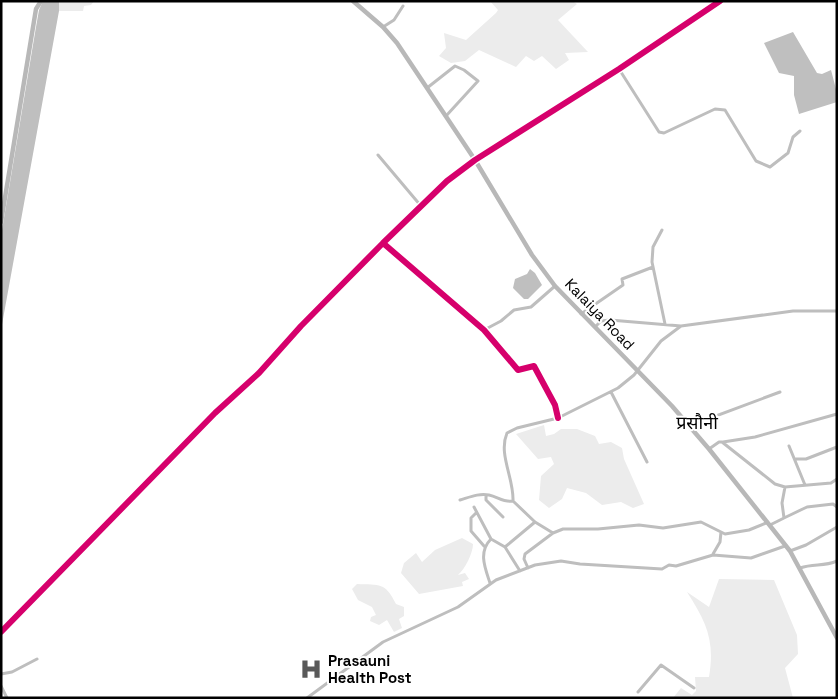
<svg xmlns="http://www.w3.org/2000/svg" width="838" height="699" font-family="'Space Grotesk','Noto Sans Devanagari',sans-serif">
<rect width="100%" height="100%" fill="#fff"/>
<path fill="#ececec" d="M59,1h35l-3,4 -7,1 -1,5h-24z
M490,1h82l5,3 -19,16 30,32 -23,1 4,7 -13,9 -14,-13 -8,5 -8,-5 -10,11 -37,-17 -14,11 -14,2 -12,-7 7,-8 -2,-15 22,7 30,-27 2,-3z
M544,425l2,11 8,-2 7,-5h16l18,7 4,8 12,-2 11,6 2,11 20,45 -11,4 -12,-6 -19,3 -16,-12 -19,-5 -5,11 -13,9 -10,-8 2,-24 13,-12 -3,-7 -13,2 -22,-25z
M462,538l11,6c0,9 -8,25 -15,31l7,-2 4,6 -7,3 1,4 -44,8 -18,-21 3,-10 12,-10 6,9 13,-12z
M719,579l55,1 23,55 1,19 -13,14 8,30h-120l8,-10 11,7 4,-4 -1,-14h14c6,-36 -2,-54 -22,-85l22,15z
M357,584c23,1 28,-2 39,20l8,3v9l-5,3 3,9 -8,4 -7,-12 -8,5 -9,-4 1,-4 5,-2 -4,-8 -14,-7 -6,-11z"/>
<path fill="#bfbfbf" d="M43,1h16v10l-58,319v-94l35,-209 3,-17z
M793,32l24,41 5,1 9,-4 6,23v9l-38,12 -5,-19v-19l-15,-3 -15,-30z
M530,269l5,4 7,12 -14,14h-4l-11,-11 2,-9 12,-5z"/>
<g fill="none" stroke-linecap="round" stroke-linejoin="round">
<path stroke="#bebebe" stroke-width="3" d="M383,27l11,-7 9,-14
M619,69l40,63 5,1 51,-24 10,1 31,51 14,6 18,-14 5,-16 7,-6
M427,88l28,-22 9,4 14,11 -32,35
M378,155l43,51
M662,230l-9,17 -1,15 13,62
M581,314l42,-29 -1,-6 31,-12
M595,327l6,-6 9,-1 71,6 112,-15h44
M484,330l17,-9 13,-11 17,-3 24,-21
M611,392l36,70
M558,418l-3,-13 -21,-39 -16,4 -34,-40 -101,-87 64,-62 28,-21 144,-91 101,-68
M689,426l91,-34
M723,442l32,-5 82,-23
M789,446l16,39
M709,449l10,-7h3l53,42 10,3 46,-4 6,-4
M796,459h10l31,-12
M486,495v5l17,17
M460,500c10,-3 19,-7 29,-5 9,2 15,8 24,6
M474,507l17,32c-13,13 -6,29 -1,44
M476,513l-5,5v13l13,15
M784,518l23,-11 26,-3 4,3
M770,525l14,-7 -2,-15 3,-16
M553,533l-18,-11 -22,-21c1,-23 -15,-47 -6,-68l10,-5 41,-10 60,-30 16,-13 27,-34 20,-15
M491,539l14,8 30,-25
M505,547l15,24
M790,551l16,-6 31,-18
M713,554l7,-12 1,-10
M528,568l-4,-9 1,-5 28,-21 10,-4h35l41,-4 24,3 38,-6 24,12 24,-4 17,-7
M800,568c14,-5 23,-1 37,-7
M1,632l214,-219 44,-40 42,-47 82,-83
M1,674l11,-2 25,-13
M1,686l6,12
M638,692l23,-27 33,23
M307,698l76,-56 75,-35 38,-27 39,-15 26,-4 19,3 82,5 7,-4 7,1 37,-11 38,3 34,-12"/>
<path stroke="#b8b8b8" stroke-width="4.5" d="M353,1l30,26 14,16 78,117 57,95 23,31 117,120 37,43 81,102 47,87
M1,222l35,-213 5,-8"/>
<g stroke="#fff" stroke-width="9">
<path id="cycleway" d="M558,418l-3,-13 -21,-39 -16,4 -34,-40 -101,-87 64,-62 28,-21 144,-91 101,-68
M1,632l214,-219 44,-40 42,-47 82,-83"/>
</g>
<use href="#cycleway" stroke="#d6006c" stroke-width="6"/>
</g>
<defs>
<g id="hospital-bare" transform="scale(1.725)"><path d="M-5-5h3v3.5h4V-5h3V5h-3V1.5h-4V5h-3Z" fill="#595959" stroke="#fff" stroke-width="2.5" paint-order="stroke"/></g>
</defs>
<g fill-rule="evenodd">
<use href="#hospital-bare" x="311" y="669"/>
</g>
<g text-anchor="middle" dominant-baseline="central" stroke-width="4" stroke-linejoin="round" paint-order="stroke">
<g font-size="15" fill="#000" stroke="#fff">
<text transform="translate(600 314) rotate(46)">Kalaiya Road</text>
</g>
<g font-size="15" font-weight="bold" fill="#000" stroke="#fff" text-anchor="start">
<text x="328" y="660">Prasauni<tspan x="328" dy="17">Health Post</tspan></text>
</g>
<g font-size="18" fill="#000" stroke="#fff">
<text x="697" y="422">प्रसौनी</text>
</g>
</g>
<rect width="838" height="699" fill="none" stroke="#000000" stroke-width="5"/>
</svg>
